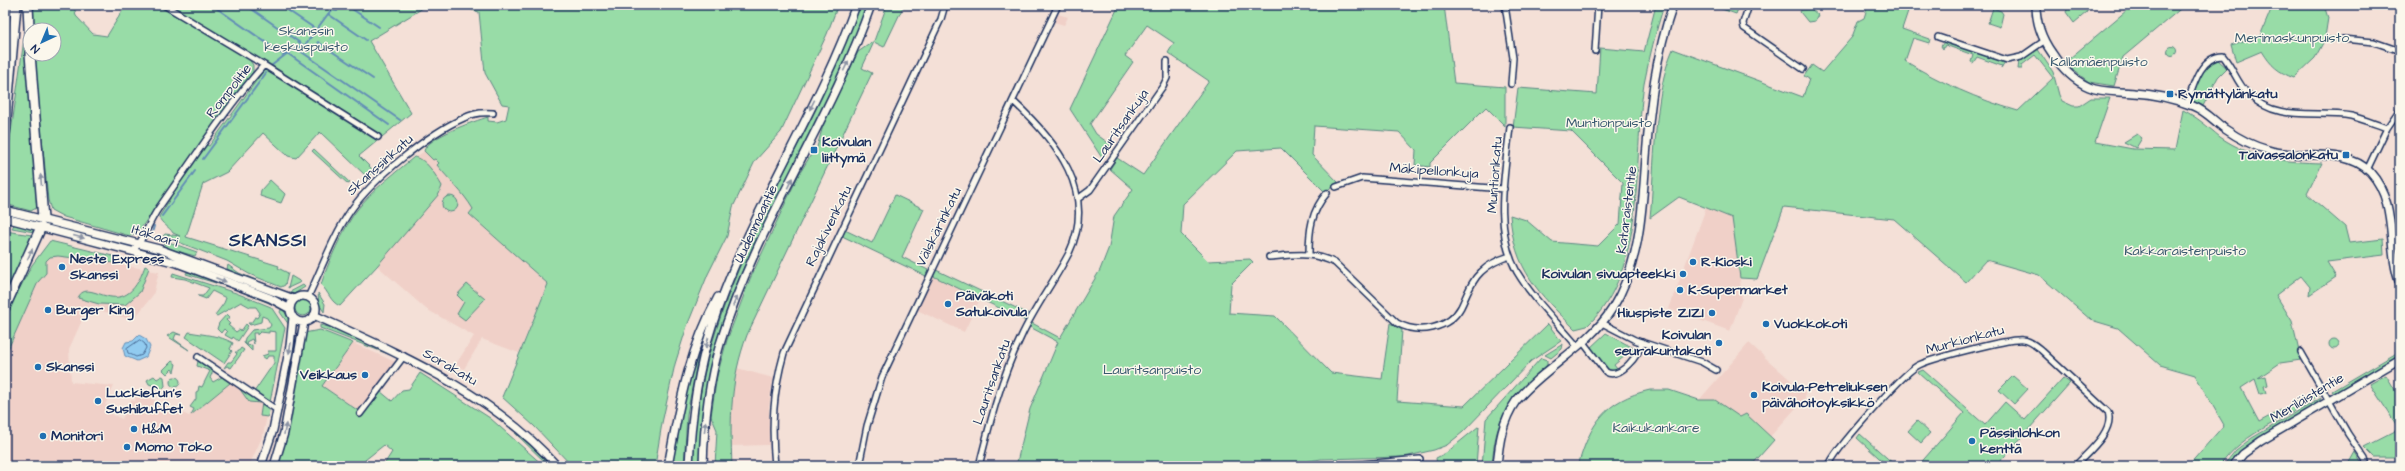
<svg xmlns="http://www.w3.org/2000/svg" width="2405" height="471" font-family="'Architects Daughter',sans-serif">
<rect width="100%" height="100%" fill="#f4e0d7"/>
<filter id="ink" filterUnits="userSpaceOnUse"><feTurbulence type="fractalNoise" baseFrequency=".025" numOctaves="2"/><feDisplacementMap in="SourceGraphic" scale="8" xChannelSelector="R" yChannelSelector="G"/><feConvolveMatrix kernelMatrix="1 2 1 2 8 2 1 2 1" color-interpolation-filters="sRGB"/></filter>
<g filter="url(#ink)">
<path fill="#f0d0c8" d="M1058,14l10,3 -4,8 -10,-3z
M427,149l48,58 -6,7 79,70 -29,69 -37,-14 -18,30 -8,-5 18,-28 -48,-27 -52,-46 67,-77 -25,-29z
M1706,208l27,10 9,80 -12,33 -61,-22z
M58,256l56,7 45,9 -6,23 -20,25 -48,-14 -5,10 3,2 -14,31 2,33 43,4 -9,19 6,1v8l11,5 9,-19 4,1 1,-9 53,24 46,-37 35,23 -7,33 -14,31h-244v-110l33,-74 8,-9v-12l4,-4z
M933,276l47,23 -16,33 -47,-22z
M353,343l42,19 -37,49 -36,-25z
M1749,343l56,50v5l-47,52 -59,-50z
M737,368l36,10 -4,29v38l-38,1 -1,-41z"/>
<path fill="#98dca7" stroke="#5a8682" d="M31,5h43l2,11 17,18 14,2 19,-31h35l87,53 5,7v7l-52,71 8,3 52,-72 3,-11 -95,-58h259l-59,36 42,72 -52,43 15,15 -7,6 -47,-45 -24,26 -8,-2 -25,-23 -36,39 -24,12 -17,53 93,29 -1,2 10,5 -3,12 -4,2 -32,-13 -22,-13 -64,-25 2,-2 15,2 -7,-3c-4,-7 -11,-8 -14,-16l11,-18 2,-15 -33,47 -9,5 -66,-19 -13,-7 -3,-10 -14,-146h20v-24h-22z
M456,5h382l-11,29 -46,98 -26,29 -22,46 -6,29 -19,38 -21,52 -12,38 -13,59 -7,43h-83l-38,-40 -32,-29 46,-113 -79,-70 4,-5c-10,-17 -24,-29 -36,-44l2,-2 -4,-4 -2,1 -9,-9c3,-14 51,-30 64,-34v4l9,1 9,-3 3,-14 -7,-1 -17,-31 -6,-61z
M860,5h7c-41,120 -122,227 -154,350 -9,37 -13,73 -14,111h-6c4,-177 110,-302 167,-461z
M887,5h17l-20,42 -10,-5 -12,26 10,5 -125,262c-17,46 -17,83 -15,131h-17l2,-36 -6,-14 6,-40 10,-36 23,-61 48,-103 14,-23 3,1 8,-28 35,-74 16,-11z
M1119,5h325l10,78 51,4v39l-19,-19 -56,56v4l-15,-2 1,-15 -17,-18 -85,-6 -2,29 26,27 -13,10 -44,-44 -44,3 -54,53 -2,30 27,27 42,-2 3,3 -22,22 -2,29 46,3 56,57 51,6 8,-56 12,7 -5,71 67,5 84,-82 13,17 -30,20 -68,71 -16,13 -13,5 -30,7 -83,2 -40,7h-265l14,-57 28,-67 -28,-15 2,-4 28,15 40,-68 9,-23 5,-31 19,-27 -23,-20 7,-11 26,17 66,-94 -41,-28 6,-10 -27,-18 -22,31 8,6 -43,62 6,10 15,11 -9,13 -32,-49z
M1656,5h8c-8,26 -15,53 -20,79 -12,78 5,184 -57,242l-12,3c-37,-36 -61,-60 -65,-114l16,5 26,22 46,4 22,-22 3,-41 -52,-52 -58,-4 5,-39 79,6 3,-46 44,4z
M1718,5h11l9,4 -2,5 -17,-6z
M1868,5h42l-8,24 28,10 -1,4 -16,-5 -8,23c36,22 72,38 113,50l35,-33 -18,-23 -13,10v4h-4l1,-8 18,-13 16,24 6,23 3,6 11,5h6l12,-8h19l-15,44 38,7 42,1 8,-40c14,7 25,17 37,27 32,22 65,25 102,26l-15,31 38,33 4,16 34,-4 1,16 -57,7 9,15 -27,18 1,-8 -9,-11 -25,19 16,26 9,39 -21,3 -22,15 8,-2 2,9 -4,1 2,7 -6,1 -5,-15 -14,9 18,34 59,-32 2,4c-33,27 -75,35 -100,72h-32l36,-41 -29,-50 -35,-10 -42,-37 -27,-8 -52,-45 -53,-15 -20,22 -72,-63 -110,-12 -27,72 -17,-1 -8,-60 -53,-21 -29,21c5,-50 3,-124 23,-169l130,48 6,-18 -5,-3 8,-11 10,7 30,-35 6,-16 6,-3z
M2069,5l18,5v2l-13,11 -8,-11z
M2133,5h52l-62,52 -9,29 -25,-4 -25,-19z
M2273,5h51l4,13 -3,19h14v4h-15l-9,17 -21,20c-16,-6 -23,-12 -32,-27l-26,11 -5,-17 29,-9z
M1993,8l8,3 2,3 -3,13 -12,-4z
M1811,9l7,6 -3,6 -7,1 -8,-10 1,-2z
M24,39l15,164 -1,4 -7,4 -26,-7v-28z
M1944,42l61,20 -4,6 1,-2 -25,-9 -4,6 -2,-1 2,-7 -28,-10 -2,4 -2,-3z
M2167.5 51a4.5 4.5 0 1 1 9 0a4.5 4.5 0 1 1-9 0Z
M2218,60l9,8 -9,9 -15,29 -10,-5c-4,-12 13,-37 25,-41z
M2137,134l5,4 -6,10 -12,-6z
M314,149l36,34 -2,1 -36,-33z
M414,157c12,1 22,19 28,29l-3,8 -62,72 -37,40c-10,-4 -11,-14 -19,-21 5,-18 24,-60 36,-75 15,-20 37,-36 57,-53z
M270,180l15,14 -4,9 -21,-7 1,-6z
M895,195l29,14 -22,48 26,13 -2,6 -84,-40 3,-6 27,13z
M442 204a8 8 0 1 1 16 0a8 8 0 1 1-16 0Z
M15,223l18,5 1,4 -22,-4z
M58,227l58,15v1l-59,-15z
M5,231l27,4 -27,62z
M50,241l71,17 -7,5 -56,-7 -8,1 -4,4v12l-8,9 -33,74v-40l27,-51z
M166,241l31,11 -2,4 -32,-9z
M228,265l11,8 41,17 -1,2 -52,-23z
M145,266l4,2 -9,24 -15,13 -26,-1 -21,-6c11,-25 45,31 67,-32z
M936,270l93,44 -3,7 -93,-45z
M187,272l13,1 75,29 -1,3 -42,-17 -46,-14z
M173,273l63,20 35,14 14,21 -15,74 -16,-10 20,-29v-7h-6l-2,3 -4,-3 6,-2v-3h8v-19l-7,-1v2l-9,-1 -3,3v-2h-4l1,11 -2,-5 -6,3 1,4 5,-1v6l-8,-8 1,-5 7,-8 17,-2 2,-3 -4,-7 -5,-2 -1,6 -11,3 -2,-2h3l4,-6 2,1 3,-5 -4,-6h-6l-9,-5 -24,14 -2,-1 9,-12 2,-5 -14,-7 -6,8 -8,-3h5l6,-8 -24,-9 -13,-2z
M291,276l10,6 -13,6z
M467,284l18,15 -20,21 -8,-6 7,-12 -7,-7z
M303,285l2,2 -11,7 -6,-1z
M318,293l7,11 -1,8 -5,-8z
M295 308a8 8 0 1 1 16 0a8 8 0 1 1-16 0Z
M282,308l6,9 1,8 -9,-13z
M227,314l3,3 -4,3 4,4 -2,1 8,7 4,-3 1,2 5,-7 2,2 -10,15 -5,-4 -1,2 -7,-4 2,-3 -3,-3 -3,4 -4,-4 2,-6z
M320,325l13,3 63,29 -76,-29z
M320,330l33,13 -31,43 41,28 17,-23 12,10 10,-11 7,-1 11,-16 70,45 54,48h-161l9,-14 -8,-7 -19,15v6h-89l28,-133z
M174,332l7,3 -5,-1 -2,5 15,11 -22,-14z
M189,332c16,3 30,3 44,11l-3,6 2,2 -8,12 -38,-26z
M1606,333l31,17 -2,5 -4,-4 -17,14 3,4 -4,2 -5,-2 -18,-21z
M2329 344a5 5 0 1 1 10 0a5 5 0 1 1-10 0Z
M701,341l-14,73 -3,52h-12l16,-88z
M1563,344l-1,5 -11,9 -6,-3z
M241,348l3,2 -13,18 -4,-2 -3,2 4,-6h3l6,-8 -2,-2h3z
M2400,351v4l-66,39 -2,-3z
M1541,358l6,2v5c-36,34 -52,49 -55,101h-10l4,-47z
M172,361l4,3 -2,8 -2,-3 -5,5 -4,-4z
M198,361l15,10 -3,7 3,4 9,-5 8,6 -39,32 3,-6 -4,-2 6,-8v-7l2,-1 1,-5 3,1 8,-16 -13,-5z
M1923,370l62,55 20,-23 20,18 38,-42 7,5 -74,83h-78l46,-53 -46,-41z
M2386,375l14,23v59h-26l-10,-10 35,-18 -29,-45z
M154,376l3,3 5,-3 2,1 1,9 -3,3 -13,-5 -2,-4z
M2013,376l15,13 -14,15 -15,-14z
M170 382a5 5 0 1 1 10 0a5 5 0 1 1-10 0Z
M239,388l21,15 -11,-1z
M1650,390h19l30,10h16l25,17 6,-3 28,26 -23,26h-173c12,-42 27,-66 72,-76z
M2321,398l-2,4 -65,39 -26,25h-5l13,-16 16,-12z
M262,403l7,7 -1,7 -8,-1z
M1917,421l13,12 -9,10 -13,-12z
M1479,426l-3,40h-39l-1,-8 10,-5z
M515,433l10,7 27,26h-3z
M1860,434l36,32h-8l-31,-28z
M2355,452l8,14h-16z"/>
<path fill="#91cbf0" stroke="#628db6" d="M139,335l7,4 4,8 -4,10 -9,4 -12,-5 -2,-8 3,-6 7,-1z"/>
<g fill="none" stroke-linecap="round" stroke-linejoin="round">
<path stroke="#4a6d98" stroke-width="1" d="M140,340l5,4 1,4 -4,7 -6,2 -8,-4 -1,-4z"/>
<path stroke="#628db6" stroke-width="2" d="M212,5l72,50
M246,5l57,40
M280,5l37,25
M346,5l33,22
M328,14l38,26
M318,42l55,37
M296,48l104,72
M287,53l102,72
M271,66l22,-17 12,-4 23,-31 4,-4 5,1 3,-6
M203,159l63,-86
M162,216l33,-45
M152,233l2,-7"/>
<g stroke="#1b2f5e" stroke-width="8">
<path id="street" d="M164,5l100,60
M1505,5l8,53 -2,26
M1749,5l-6,18 1,5 59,41
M1938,37l69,23 14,-3 23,-16
M2343,39l31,3 26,9
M1595,51l3,-46
M2187,104c6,-17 13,-48 36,-48 10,12 14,27 25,38 29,29 68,16 103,22 12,3 24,8 36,12
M1510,127c-5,47 -17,102 7,145 16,27 40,50 60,74
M2367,170l20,-42 13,-19
M1336,187l26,-9 142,11
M1079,198l11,-8 73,-104 4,-8v-17
M133,251c11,-11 16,-29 25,-42 34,-48 67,-100 106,-144l114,72
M1309,254c0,-23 2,-43 18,-61
M1269,257c24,-2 44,-6 66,6l62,60c22,12 52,6 64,-16 6,-12 10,-26 20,-35 7,-7 19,-13 29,-16
M308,297c14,-29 25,-61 43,-87 22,-31 78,-77 113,-92 9,-5 19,-6 29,-5
M1602,323l33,17 67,22 14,8
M1582,341l24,31c14,8 34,-18 36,-30
M2301,352l47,82 17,25 2,7
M198,357l79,53
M360,414l44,-58
M775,466c-4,-40 -2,-74 9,-113l157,-334 4,-14
M859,466l8,-40 15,-49 176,-372
M979,466c11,-44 22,-88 42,-129 13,-29 33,-55 48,-84 29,-61 -13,-112 -56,-152
M1340,466l80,-7
M1829,466c3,-14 74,-92 88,-100 12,-7 93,-28 106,-26 7,0 13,6 18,10l67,62c7,19 -21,41 -33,54"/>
</g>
<g stroke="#1b2f5e" stroke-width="10">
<path id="secondary" d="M2036,5c0,17 6,34 16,48 9,14 21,27 37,34 14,6 31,4 45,6 20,1 41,6 59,13 13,5 21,15 32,23 13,9 28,17 43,21 31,10 77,-4 102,22 29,32 16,75 30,112
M5,210l154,39 135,50
M5,218l172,45 93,35 20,11
M290 309a13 13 0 1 1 26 0a13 13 0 1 1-26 0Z
M314,315c87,40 178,78 243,151
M261,466l12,-36 17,-84 3,-29
M274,466l10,-33 20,-111
M668,466c12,-63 19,-111 50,-169
M689,466c2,-48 8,-94 23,-140 36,-112 105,-211 144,-321
M703,466c1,-41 5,-82 17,-122 36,-119 110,-222 151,-339
M1497,466c2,-23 5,-45 19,-65 28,-34 72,-54 96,-92 29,-47 30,-99 34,-152 4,-52 10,-103 27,-152
M2233,466l10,-12 18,-13 139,-82"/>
</g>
<g stroke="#1b2f5e" stroke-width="12">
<path id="highway" d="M28,5l2,44
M30,54l13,165
M5,131l11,-126
M5,307l36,-80"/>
</g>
<use href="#street" stroke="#fbf7ec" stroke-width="5"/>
<use href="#secondary" stroke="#fbf7ec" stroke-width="7"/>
<use href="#highway" stroke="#fbf7ec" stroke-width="9"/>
</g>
<defs><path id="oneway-solid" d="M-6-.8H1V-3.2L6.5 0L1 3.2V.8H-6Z"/></defs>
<g fill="#8b93a5">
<use href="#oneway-solid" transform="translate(846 66) rotate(-64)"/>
<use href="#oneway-solid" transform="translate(812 105) rotate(116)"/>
<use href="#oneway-solid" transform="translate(41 180) rotate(-95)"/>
<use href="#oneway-solid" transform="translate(790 183) rotate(-64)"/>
<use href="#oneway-solid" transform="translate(79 237) rotate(14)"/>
<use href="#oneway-solid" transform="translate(30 254) rotate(-65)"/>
<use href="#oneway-solid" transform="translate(221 280) rotate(21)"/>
<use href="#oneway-solid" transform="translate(735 301) rotate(-68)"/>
<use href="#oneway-solid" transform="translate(707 343) rotate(105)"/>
<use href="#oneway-solid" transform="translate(290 348) rotate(101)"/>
<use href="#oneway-solid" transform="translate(705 427) rotate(-84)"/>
<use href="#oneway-solid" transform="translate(285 429) rotate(-80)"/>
</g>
</g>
<g fill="#1f6fb2" stroke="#fbf7ec" stroke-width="1.5">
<rect x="2166" y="90" width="8" height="8" rx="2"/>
<rect x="810" y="146" width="8" height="8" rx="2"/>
<rect x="2342" y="151" width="8" height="8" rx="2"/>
<circle cx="1693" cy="262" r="4"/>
<circle cx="62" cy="267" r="4"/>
<circle cx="1683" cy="274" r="4"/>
<circle cx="1680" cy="290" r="4"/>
<circle cx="948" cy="304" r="4"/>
<circle cx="48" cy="310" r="4"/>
<circle cx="1712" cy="313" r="4"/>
<circle cx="1766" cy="324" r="4"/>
<circle cx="1719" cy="343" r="4"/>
<circle cx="38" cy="367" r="4"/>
<circle cx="365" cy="375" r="4"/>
<circle cx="1754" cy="395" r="4"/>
<circle cx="98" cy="401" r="4"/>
<circle cx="134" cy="429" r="4"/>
<circle cx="43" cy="436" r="4"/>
<circle cx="1972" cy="441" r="4"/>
<circle cx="127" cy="447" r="4"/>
</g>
<g text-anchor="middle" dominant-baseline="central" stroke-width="3" stroke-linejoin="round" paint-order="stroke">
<g font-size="14" fill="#3a5a70" stroke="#fbf7ec">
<text x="306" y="31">Skanssin<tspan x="306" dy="16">keskuspuisto</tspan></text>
<text x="2292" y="38">Merimaskunpuisto</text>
<text x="2099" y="62">Kallamäenpuisto</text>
<text x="1609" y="123">Muntionpuisto</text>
<text x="2185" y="251">Kakkaraistenpuisto</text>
<text x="1152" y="370">Lauritsanpuisto</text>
<text x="1656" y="428">Kaikukankare</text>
</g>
<g font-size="14" fill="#1b2f5e" stroke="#fbf7ec">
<text transform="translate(229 91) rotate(-52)">Rompolitie</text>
<text transform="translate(1121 126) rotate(-55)">Lauritsankuja</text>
<text transform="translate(380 165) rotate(-42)">Skanssinkatu</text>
<text transform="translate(1434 171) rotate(4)">Mäkipellonkuja</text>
<text transform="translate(1495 175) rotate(-86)">Muntionkatu</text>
<text transform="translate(1627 210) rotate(-83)">Kataraistentie</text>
<text transform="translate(756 224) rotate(-65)">Uudenmaantie</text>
<text transform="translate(829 226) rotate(-64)">Rajakivenkatu</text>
<text transform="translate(939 227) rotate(-64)">Välskärinkatu</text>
<text transform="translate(155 236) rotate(17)">Itäkaari</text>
<text transform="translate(1965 340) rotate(-15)">Murkionkatu</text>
<text transform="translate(450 367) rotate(30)">Sorakatu</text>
<text transform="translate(992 382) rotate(-71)">Lauritsankatu</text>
<text transform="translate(2307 398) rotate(-31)">Meriläistentie</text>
</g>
<g font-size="14" font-weight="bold" fill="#1b2f5e" stroke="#fbf7ec" text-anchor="start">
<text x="2178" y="94">Rymättylänkatu</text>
<text x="822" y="142">Koivulan<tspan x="822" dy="16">liittymä</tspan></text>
<text x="2338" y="155" text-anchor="end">Taivassalonkatu</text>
<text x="70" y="259">Neste Express<tspan x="70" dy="16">Skanssi</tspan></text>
<text x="1701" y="262">R-Kioski</text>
<text x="1675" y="274" text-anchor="end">Koivulan sivuapteekki</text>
<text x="1688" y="290">K-Supermarket</text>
<text x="956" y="296">Päiväkoti<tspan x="956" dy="16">Satukoivula</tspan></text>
<text x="56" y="310">Burger King</text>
<text x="1704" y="313" text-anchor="end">Hiuspiste ZIZI</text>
<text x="1774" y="324">Vuokkokoti</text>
<text x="1711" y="335" text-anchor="end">Koivulan<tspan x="1711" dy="16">seurakuntakoti</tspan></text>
<text x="46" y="367">Skanssi</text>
<text x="357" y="375" text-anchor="end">Veikkaus</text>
<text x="1762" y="387">Koivula-Petreliuksen<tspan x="1762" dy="16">päivähoitoyksikkö</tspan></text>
<text x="106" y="393">Luckiefun's<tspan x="106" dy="16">Sushibuffet</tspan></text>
<text x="142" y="429">H&amp;M</text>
<text x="1980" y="433">Pässinlohkon<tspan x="1980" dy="16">kenttä</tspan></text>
<text x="51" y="436">Monitori</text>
<text x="135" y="447">Momo Toko</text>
</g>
<g font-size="18" font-weight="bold" letter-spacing="1" fill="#1b2f5e" stroke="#fbf7ec">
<text x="268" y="240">SKANSSI</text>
</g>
</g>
<rect width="2405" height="471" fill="none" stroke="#fbf7ec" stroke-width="20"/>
<rect x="10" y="10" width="2385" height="451" fill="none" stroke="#1b2f5e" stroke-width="1.5" filter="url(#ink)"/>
<g transform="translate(42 42) rotate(224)"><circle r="19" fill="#fbf7ec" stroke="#a1a7b3"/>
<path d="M0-3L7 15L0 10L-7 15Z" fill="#1f6fb2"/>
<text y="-6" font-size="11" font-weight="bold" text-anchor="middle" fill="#1b2f5e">N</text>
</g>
</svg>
